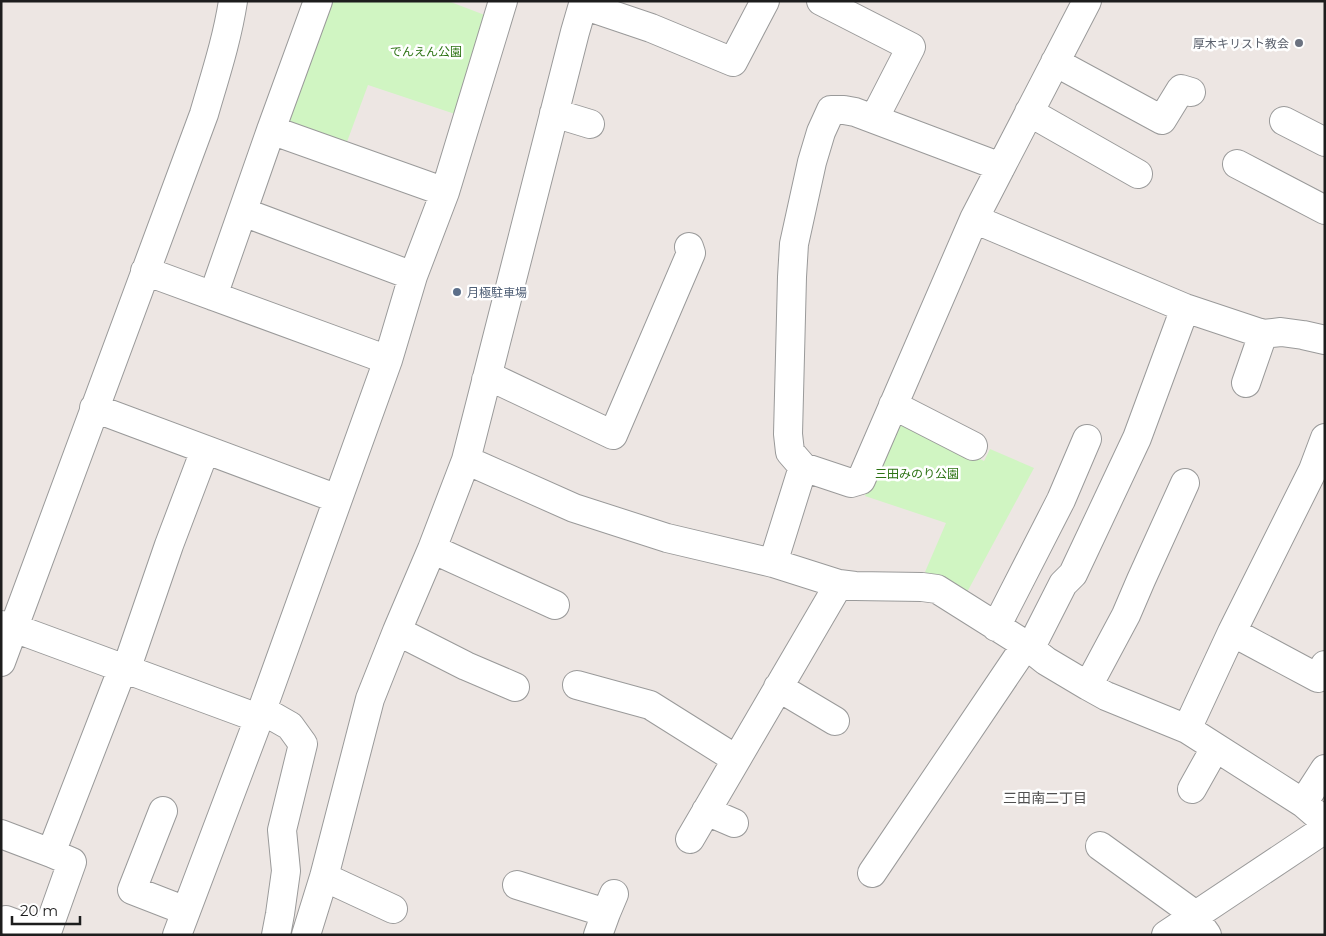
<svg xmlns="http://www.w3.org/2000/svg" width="1326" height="936" font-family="Montserrat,'Noto Sans JP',sans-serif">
<rect width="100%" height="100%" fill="#ede6e3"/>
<path fill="#d0f5c2" d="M327,1h121l42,16 -32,98 -90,-30 -24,65 -59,-20z
M897,419l87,42 6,-12 44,19 -69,128 -40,-24 21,-49 -81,-27z"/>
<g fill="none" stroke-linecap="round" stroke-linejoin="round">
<g stroke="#9a9a9a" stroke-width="30">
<path id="minor" d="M821,1l90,46 -37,72
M583,5l68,23 82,34 32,-61
M1055,62l107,58 19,-31 10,3
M1029,112l109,62
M554,113l36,11
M1284,121l41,21
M271,130l174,62
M1237,164l88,46
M243,212l170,64
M974,219l211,89 78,26 18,-2 22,3 22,5
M145,271l243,89
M213,296l58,-166 47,-129
M486,380h11l116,55 78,-182 -2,-6
M1246,383l17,-49
M893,405l80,41
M94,408l244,91
M466,460l108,48 93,30 106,25 66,21 16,2 67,1 15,2 89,56 20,16 42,25 18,10 81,33 116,74 22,19
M803,467l48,16 10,-3 113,-261 113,-218
M432,549l123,56
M773,563l30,-96 -13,-15 -2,-18 4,-157 2,-33 18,-82 9,-30 10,-22h13l11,2 146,55
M1,625l13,3 244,90
M996,627l65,-127 26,-61
M397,631l69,35 49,21
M1232,632l86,46 7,-13
M1030,649l33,-65 10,-10 64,-136 48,-130
M1,662l203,-548c11,-38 23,-74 29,-113
M577,685l73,20 86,54
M1088,686l38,-71 15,-35 44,-97
M778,687l57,34
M262,710l28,16 13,18 -21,86 4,41 -6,43 -4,21
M1187,729l45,-97 81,-162 12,-32
M1192,789l23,-41
M1303,803l22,-34
M163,811l-31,79 54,21
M706,811l28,12
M1,834l50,19 69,-178 6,-5 43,-125 36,-95
M690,839l149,-255
M1100,846l90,65 17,24
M872,873l154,-228
M324,877l69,32
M517,885l89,28
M6,920l40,15
M46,935l26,-73 -21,-9
M177,935l85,-225 126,-350 25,-84 32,-84 58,-191
M306,935l18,-58 46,-178 27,-68 35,-82 34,-89 109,-428 9,-31
M598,935l8,-22 8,-19
M1166,935l159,-106"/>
</g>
<use href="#minor" stroke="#fff" stroke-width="28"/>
</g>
<circle fill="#6b7280" stroke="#fff" stroke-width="2" cx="1299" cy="43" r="5"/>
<circle fill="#5c6f8a" stroke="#fff" stroke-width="2" cx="457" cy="292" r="5"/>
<g text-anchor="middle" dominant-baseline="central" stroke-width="5" stroke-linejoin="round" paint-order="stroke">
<g font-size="12" fill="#5b616d" stroke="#fff" text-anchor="end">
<text x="1289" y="43">厚木キリスト教会</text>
</g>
<g font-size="12" fill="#2c7313" stroke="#fff">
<text x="426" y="51">でんえん公園</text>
<text x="917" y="473">三田みのり公園</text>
</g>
<g font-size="12" fill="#4e5e75" stroke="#fff" text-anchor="start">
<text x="467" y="292">月極駐車場</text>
</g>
<g font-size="14" fill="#505050" stroke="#fff">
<text x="1045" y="798">三田南二丁目</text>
</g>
</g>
<rect width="1326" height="936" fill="none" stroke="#1d1d1d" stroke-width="5"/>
<path d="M12 916v8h68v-8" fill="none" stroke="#1d1d1d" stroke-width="2.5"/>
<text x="20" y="916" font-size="15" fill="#1d1d1d" stroke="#ffffff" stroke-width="4" paint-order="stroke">20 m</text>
</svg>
